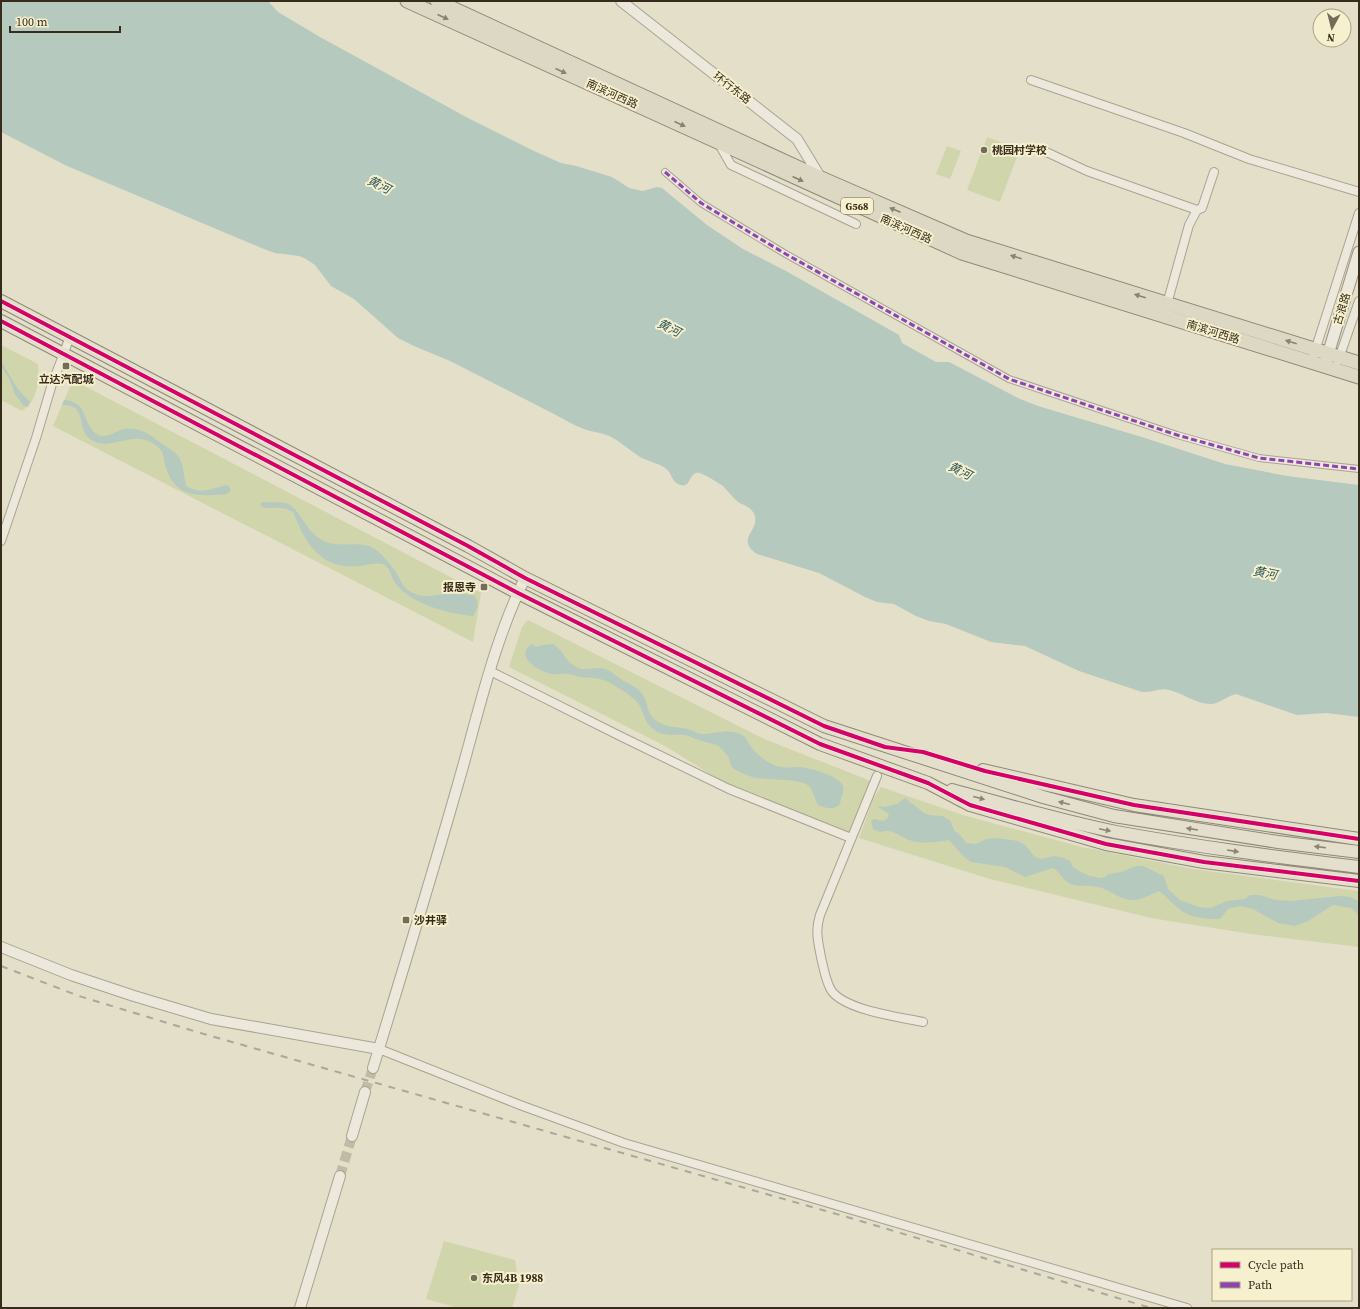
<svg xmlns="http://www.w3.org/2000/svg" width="1360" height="1309" font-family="'Source Serif 4','Noto Sans SC',serif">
<rect width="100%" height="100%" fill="#e4dfc9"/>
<path fill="#d0d5ab" d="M987,137l33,12 -20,53 -33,-12z
M947,146l14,5 -11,28 -14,-5z
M1,345l37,19c1,17 0,37 -16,47l-21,-11z
M73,380l408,213 -8,49 -420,-216z
M528,620l236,119 107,42 -20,52 -123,-48 -63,-39 -156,-79 13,-40z
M881,787l85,29 116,31 111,22 166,22v56l-108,-13 -100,-16 -161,-39 -131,-41 14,-39z
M444,1241l71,19 4,25 -7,23h-54l-32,-9z"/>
<path fill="#b5c9bf" d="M1,1h267l10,11 42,25 148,81 66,33 27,12 15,3 36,11 17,11 14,3 14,-4 5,1 45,37 36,24 43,22 113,64 3,8 34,19h13l71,37 18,7 107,32 80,26 62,12 72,9v232l-33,-4 -29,2 -61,-21c-9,2 -19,11 -26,10 -14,0 -27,-11 -41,-14 -9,-3 -17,3 -27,2l-63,-21 -54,-25 -34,-4 -45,-18 -17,-3 -13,-5 -22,-12 -17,-2 -12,-5 -46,-24 -62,-19c-24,-16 7,-25 -4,-42 -3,-5 -10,-7 -15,-10 -6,-5 -10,-11 -15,-16 -5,-3 -22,-15 -27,-13 -8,2 -5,17 -18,11 -7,-3 -6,-12 -13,-16 -7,-5 -17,-7 -25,-11 -9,-6 -18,-14 -27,-19 -10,-6 -19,-5 -29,-9 -11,-4 -20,-10 -30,-15l-104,-53 -36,-15 -16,-8 -44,-39 -23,-13 -16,-21 -9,-6 -7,-3 -24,-3 -11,-4 -197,-83 -66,-34z
M1,361l16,27 13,14 -2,5 -5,-2 -8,-11 -5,-14 -9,-14z
M64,400c26,2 17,24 34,35 8,4 18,-4 26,-6 15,-3 27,6 38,15 7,4 14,8 18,15 4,8 4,19 6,27 17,9 23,3 40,-1l4,2v5l-4,2c-26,2 -50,5 -60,-26 -4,-13 0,-17 -14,-25 -20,-13 -42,10 -62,-4 -14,-11 -2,-35 -28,-34z
M261,502c8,1 20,-1 27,2 13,6 18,29 36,37 16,8 36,-2 51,8 5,3 19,19 22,25 6,11 7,16 21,21 9,3 28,-2 39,-2 6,0 12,2 18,3 5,8 2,13 -2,20 -26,-3 -60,-11 -77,-32 -5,-6 -5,-16 -13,-20 -5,-2 -20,2 -27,2 -36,3 -51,-24 -63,-54 -13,-8 -24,-1 -32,-6z
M531,644l6,3 5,-2 11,-1c10,6 13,18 23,23 7,4 17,1 24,1 9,0 14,7 21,11 5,4 13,6 18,11 13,13 3,27 26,35 8,3 18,2 26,5 4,1 6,4 11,4 12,0 30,-7 42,2 3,3 5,9 8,12 4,6 15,14 22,17 10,4 16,2 26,2 10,1 40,9 43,19 2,6 -3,12 -3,18 -6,7 -14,4 -22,1 -3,-6 -5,-14 -9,-19 -8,-8 -41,-6 -53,-8 -6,-1 -14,-5 -20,-8 -6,-3 -5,-6 -7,-12 -2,-4 -9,-11 -12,-13 -6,-2 -12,-3 -18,-5 -5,-1 -9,-4 -14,-5 -12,-1 -22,2 -32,-6 -8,-6 -9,-15 -13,-23 -4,-8 -25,-21 -34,-25 -9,-4 -17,-3 -26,-4 -4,-1 -8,-3 -12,-3 -5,-1 -10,1 -15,0 -13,-2 -39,-16 -22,-30z
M905,798l19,15 5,2 13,1 8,4 4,10 9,8 3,5 10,1 11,-5 10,-1 21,3 7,4 10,12 7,2 12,-3 10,2 6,3 3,6 6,4 11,5 10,2 5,-1 4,-3 12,-2 15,-6h7l21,10 4,13 12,11 18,7 13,1 16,-7 18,-2 5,-4h9l17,5 14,1 51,-5 9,1 9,4v14l-8,-7 -18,-3 -25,16 -13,5 -17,-3 -25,-14 -12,-3 -13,3 -8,10c-12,0 -26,-1 -37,-7 -6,-4 -17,-16 -24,-21 -8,3 -17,9 -26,9 -12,0 -21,-8 -31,-12 -11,-4 -27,1 -36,-7 -5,-4 -7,-10 -13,-13l-28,9 -20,-10 -34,-5 -7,-5 -15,-17c-12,2 -25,4 -37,1 -13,-4 -18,-13 -32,-9l-7,-3 -2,-8 3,-2 9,2 4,-2 2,-5 -12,-8 8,1 12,-3z"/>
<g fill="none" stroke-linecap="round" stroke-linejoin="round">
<path stroke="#c1bba6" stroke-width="10" stroke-dasharray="10 5" stroke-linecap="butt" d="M365,1092l8,-24
M340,1176l12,-40"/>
<g stroke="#a9a393" stroke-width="8">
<path id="pedestrian" d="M665,172l36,31 83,50 225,126 168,56 82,23 100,11"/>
</g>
<g stroke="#a9a393" stroke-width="10">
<path id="minor" d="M1031,80l153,53 65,26 110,33
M719,144l12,21 125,59
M1042,150l45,21 110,39 -8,15 -22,79
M1197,210l5,-2 12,-36
M1314,354l45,-141
M1338,361l21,-60
M1,541l35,-103 16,-54 12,-31 6,-17
M490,671l130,65 109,53 122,49
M877,776l-57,139c-5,16 -2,26 1,42 2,9 5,25 10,33 13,20 68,27 92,32
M379,1049l141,56 104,38 563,165"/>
</g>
<g stroke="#a9a393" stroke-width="12">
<path id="tertiary" d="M621,1l176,138 25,41
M1,947l70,28 63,21 77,23 168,30
M373,1068c29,-95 58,-189 85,-284 20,-69 35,-141 67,-206
M352,1136l13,-44
M300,1308l40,-132"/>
</g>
<g stroke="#989383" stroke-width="13">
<path id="secondary" d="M1326,361l33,-109"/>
</g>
<g stroke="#8e887a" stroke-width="14">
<path id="primary" d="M1,301l467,245 57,32 299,148 219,71 71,19 164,26 81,10
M1,321l517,272 302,151 108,39 42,22 136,39 98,18 155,19
M983,770l151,35 225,34
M952,790c55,15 109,31 164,42 81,15 162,25 243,35"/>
</g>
<g stroke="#8e887a" stroke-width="15">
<path id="trunk" d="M407,1l555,252 397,124
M437,1l384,177 145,63 393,122"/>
</g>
<use href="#pedestrian" stroke="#ece8db" stroke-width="6"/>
<use href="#minor" stroke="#ece8db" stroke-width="8"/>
<use href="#tertiary" stroke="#ece8db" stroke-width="10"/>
<use href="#secondary" stroke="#ece8db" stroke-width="11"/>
<use href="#primary" stroke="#e3dfcc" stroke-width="12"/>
<use href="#trunk" stroke="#ddd8c3" stroke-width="13"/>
<path stroke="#aaa79c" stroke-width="2" stroke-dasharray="7 7" stroke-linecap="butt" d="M1,966l78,30 118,36 650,185 304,91"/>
<path stroke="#8e44ad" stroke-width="3" stroke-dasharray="6 3" stroke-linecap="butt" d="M665,172l36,31 83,50 225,126 168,56 82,23 100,11"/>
<g stroke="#f6f0ce" stroke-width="6">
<path id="cycleway" d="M1,301l467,245 57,32 299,148 61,21 38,5 62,19 149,34 225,34
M1,321l517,272 302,151 108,39 42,22 136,39 98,18 155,19"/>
</g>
<use href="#cycleway" stroke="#d6006c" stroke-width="4"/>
</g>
<defs><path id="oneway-solid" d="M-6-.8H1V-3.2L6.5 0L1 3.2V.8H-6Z"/></defs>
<g fill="#8a826f">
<use href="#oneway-solid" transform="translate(443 17) rotate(24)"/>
<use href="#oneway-solid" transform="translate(561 71) rotate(24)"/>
<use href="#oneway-solid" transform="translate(680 124) rotate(24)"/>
<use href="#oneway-solid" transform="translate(798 179) rotate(25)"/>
<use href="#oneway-solid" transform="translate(895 210) rotate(-157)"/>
<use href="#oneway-solid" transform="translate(1016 257) rotate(-162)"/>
<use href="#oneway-solid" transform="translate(1140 296) rotate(-163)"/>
<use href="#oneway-solid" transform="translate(1291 342) rotate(-163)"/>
</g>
<g fill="#8d8674">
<use href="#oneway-solid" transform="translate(979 798) rotate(15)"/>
<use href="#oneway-solid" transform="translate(1064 803) rotate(-166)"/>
<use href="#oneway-solid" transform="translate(1192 829) rotate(-171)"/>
<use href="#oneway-solid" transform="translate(1105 830) rotate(12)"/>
<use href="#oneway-solid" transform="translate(1320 847) rotate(-173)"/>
<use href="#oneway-solid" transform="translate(1233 851) rotate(9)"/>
</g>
<g fill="#746b58" stroke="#f6f0ce" stroke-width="1.5">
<circle cx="984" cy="150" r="4"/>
<rect x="62" y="362" width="8" height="8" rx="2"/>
<rect x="480" y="583" width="8" height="8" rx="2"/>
<rect x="402" y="916" width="8" height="8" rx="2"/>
<circle cx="474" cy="1278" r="4"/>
</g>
<g text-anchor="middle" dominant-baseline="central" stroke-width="4" stroke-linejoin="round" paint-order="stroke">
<rect fill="#f6f0ce" stroke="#706751" stroke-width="1" x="841" y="198" width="32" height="16" rx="3"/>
<g font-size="10" font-weight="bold" fill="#372c1b">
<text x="857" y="206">G568</text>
</g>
<g font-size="11" fill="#372c1b" stroke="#f6f0ce">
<text transform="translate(732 88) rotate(38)">环行东路</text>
<text transform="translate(612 94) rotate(24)">南滨河西路</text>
<text transform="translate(906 229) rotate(24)">南滨河西路</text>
<text transform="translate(1342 309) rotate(-73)">古浪路</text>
<text transform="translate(1213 332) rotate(17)">南滨河西路</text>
</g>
<g font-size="11" font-weight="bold" fill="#372c1b" stroke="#f6f0ce" text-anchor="start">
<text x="992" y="150">桃园村学校</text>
<text x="66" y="379" text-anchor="middle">立达汽配城</text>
<text x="476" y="587" text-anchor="end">报恩寺</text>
<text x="414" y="920">沙井驿</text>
<text x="482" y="1278">东风4B 1988</text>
</g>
<g font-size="12" font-style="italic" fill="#2a5457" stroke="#f6f0ce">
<text transform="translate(379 185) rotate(26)">黄河</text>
<text transform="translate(669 328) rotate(26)">黄河</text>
<text transform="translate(960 471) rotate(26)">黄河</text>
<text transform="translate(1265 573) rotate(11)">黄河</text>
</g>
</g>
<rect width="1360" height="1309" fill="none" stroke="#372c1b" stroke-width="4"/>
<rect x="1212" y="1249" width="140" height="52" fill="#f6f0ce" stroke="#aaa286"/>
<rect x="1220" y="1262" width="20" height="6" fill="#d6006c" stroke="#aaa286"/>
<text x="1248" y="1269" font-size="12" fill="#372c1b">Cycle path</text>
<rect x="1220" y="1282" width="20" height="6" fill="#8e44ad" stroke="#aaa286"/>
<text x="1248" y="1289" font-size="12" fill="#372c1b">Path</text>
<g transform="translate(1332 28) rotate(187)"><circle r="19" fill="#f6f0ce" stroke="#aaa286"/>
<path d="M0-3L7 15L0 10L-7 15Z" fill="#746b58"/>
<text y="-6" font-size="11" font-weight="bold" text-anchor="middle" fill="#372c1b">N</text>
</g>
<path d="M10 26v6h110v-6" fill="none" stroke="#372c1b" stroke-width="2"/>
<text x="16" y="26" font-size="12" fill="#372c1b" stroke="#f6f0ce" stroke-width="3" paint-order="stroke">100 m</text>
</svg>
